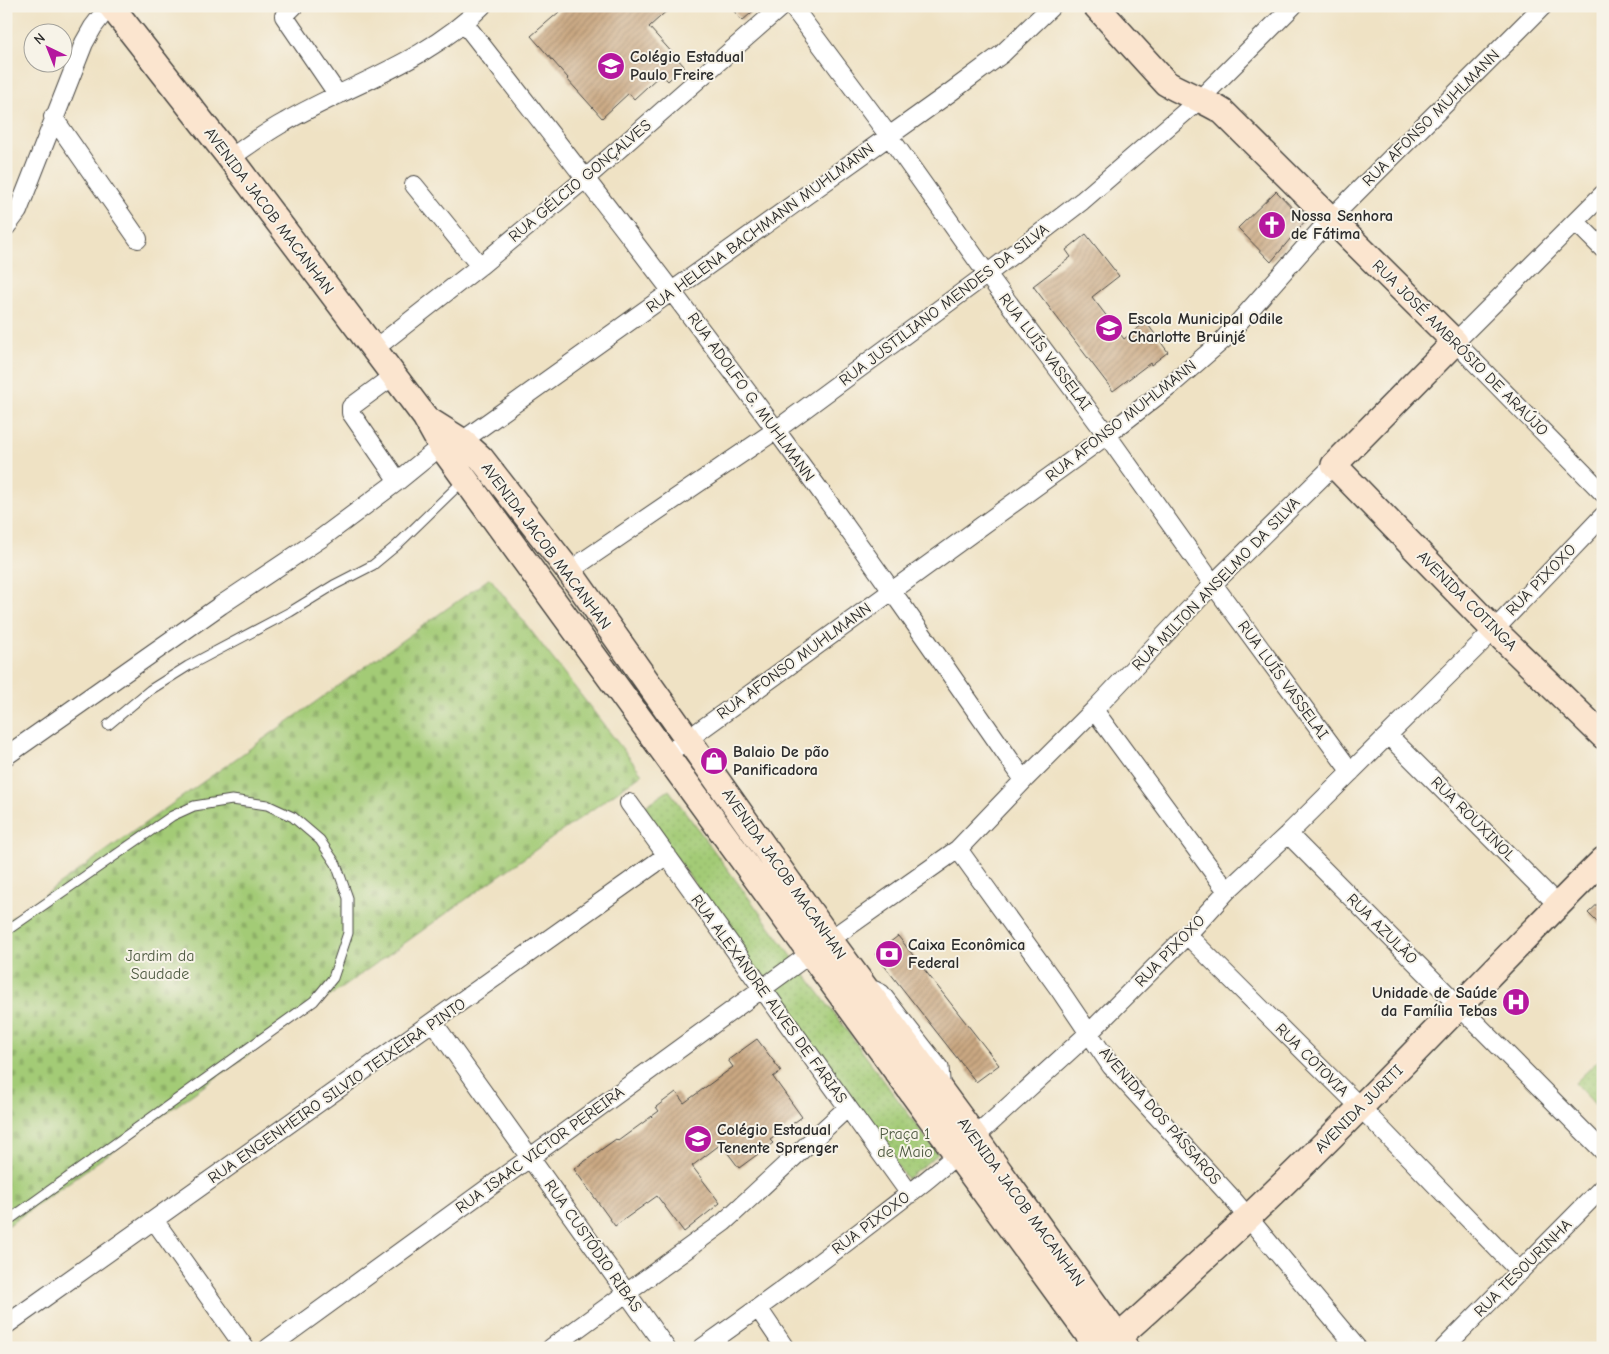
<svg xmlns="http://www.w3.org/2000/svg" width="1609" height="1354" font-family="'Comic Neue',sans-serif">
<defs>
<pattern id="cemetery-stones" width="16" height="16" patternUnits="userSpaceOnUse" patternTransform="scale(1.25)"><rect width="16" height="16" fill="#a3cb76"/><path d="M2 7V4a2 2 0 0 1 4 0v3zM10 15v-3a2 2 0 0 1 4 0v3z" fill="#8cae66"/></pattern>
<pattern id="park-dots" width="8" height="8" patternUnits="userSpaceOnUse" patternTransform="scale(1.25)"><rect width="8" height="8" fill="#a3cb76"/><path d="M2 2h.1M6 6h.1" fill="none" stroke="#8cae66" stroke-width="1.8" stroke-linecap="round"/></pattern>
<pattern id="building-hatch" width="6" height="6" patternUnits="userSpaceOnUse" patternTransform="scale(1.25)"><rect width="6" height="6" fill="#caa882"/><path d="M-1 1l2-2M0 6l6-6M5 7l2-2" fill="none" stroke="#a4896b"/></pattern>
</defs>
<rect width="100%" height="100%" fill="#f7f3e8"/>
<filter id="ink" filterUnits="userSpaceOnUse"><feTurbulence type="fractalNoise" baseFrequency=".02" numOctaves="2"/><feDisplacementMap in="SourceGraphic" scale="10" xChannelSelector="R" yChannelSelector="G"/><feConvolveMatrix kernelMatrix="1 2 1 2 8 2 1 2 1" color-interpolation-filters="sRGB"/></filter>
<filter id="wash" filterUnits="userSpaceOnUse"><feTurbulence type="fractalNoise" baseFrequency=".0096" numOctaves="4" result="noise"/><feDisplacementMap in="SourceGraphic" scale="20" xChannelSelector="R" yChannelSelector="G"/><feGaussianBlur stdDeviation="1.12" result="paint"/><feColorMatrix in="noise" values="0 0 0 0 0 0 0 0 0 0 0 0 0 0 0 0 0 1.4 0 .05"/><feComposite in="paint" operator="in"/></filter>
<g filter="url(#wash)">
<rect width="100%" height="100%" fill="#efe2c4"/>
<path fill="url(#cemetery-stones)" stroke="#677b50" d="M490,578l152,196 -636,453v-305z"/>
<path fill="url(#park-dots)" stroke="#677b50" d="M669,790l269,364 -31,25 -266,-370z
M1603,1056v57l-28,-30z"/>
<g id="blocks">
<path fill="url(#building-hatch)" d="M566,6h106l-23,21 35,39 -16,15 -7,-7 -27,25 -5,-6 -27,25 -35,-39 1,-1 -37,-42z
M730,6h29l-17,15z
M1276,191l29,30 -34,41 -33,-34z
M1086,234l33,42 -27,21 32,42 22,-17 22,30 -17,13 -1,-2 -37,28 -80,-105 38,-29 -5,-7z
M1603,899v29l-15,-15z
M898,936l101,129 -23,17 -101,-128z
M757,1039l24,32 -8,6 29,40 -32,23 3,3 -34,25 -18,-24 -29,22 28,37 -36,29 -27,-36 -42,30 -41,-57 42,-30 2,2 41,-30 -3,-4 20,-15 8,11 49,-36 -5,-7z"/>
</g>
</g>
<g filter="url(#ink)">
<use href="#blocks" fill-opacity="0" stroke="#484642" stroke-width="1"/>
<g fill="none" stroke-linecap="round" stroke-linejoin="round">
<g stroke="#484642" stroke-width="11">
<path id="lane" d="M108,725l42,-35 38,-24 102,-54 44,-27 39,-20 23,-19 68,-66
M6,931l166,-115 22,-10 38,-6 35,5 26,12 27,23 16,24 12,34v35l-15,45 -19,23 -308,221
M871,987l5,-1 8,4 60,77 1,13 -3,4"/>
</g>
<g stroke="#484642" stroke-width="20">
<path id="street" d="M294,6l-10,10 54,79
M792,6l97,130 98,138 120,161 106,149 138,188
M465,24c105,134 209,268 310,405 85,115 167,233 249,351
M53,117l85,122
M230,158c18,-12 36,-26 55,-36 66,-38 142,-60 197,-116
M414,185l66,81
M1603,194l-148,148 148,151
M1576,222l27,27
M6,227l12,-16 66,-168 9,-16 16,-21
M373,350l107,-84 106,-88 196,-172
M393,376l-42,31v6l47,68
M462,441l486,-347 54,-40 50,-48
M569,571l207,-141 211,-156 95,-73 117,-101 94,-94
M1094,710l133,181
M1388,735l170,170
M666,755l441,-320 63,-49 53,-46 108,-122 212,-212
M6,756l215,-151 102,-68 75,-56 43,-35
M629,803l281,391
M1288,834l315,317
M958,849l101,140 52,77 119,130 127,152
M1187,935l174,173 159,164
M433,1022l233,326
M154,1220l91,128
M758,1308l27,40
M6,1325l661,-470
M268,1348l543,-395 147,-104 66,-69 70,-70 119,-126 121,-119
M551,1348l173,-126 123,-114
M702,1348c53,-37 104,-75 155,-114 40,-31 82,-61 118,-97l114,-104 98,-98 40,-44 61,-57 206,-204 109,-114
M1444,1348l159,-161"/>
</g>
<g stroke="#484642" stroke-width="28">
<path id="secondary" d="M111,6l119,152 195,259 16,29 657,902
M1096,6l70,77c18,11 39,17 57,29l232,230 -121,123 160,165 109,106
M427,419l35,22 19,17 88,113 261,369 145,197 151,211
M1105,1348c32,-26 62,-55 92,-83 142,-129 270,-270 406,-405"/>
</g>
<use href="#lane" stroke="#fff" stroke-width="9"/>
<use href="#street" stroke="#fff" stroke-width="18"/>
<use href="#secondary" stroke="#fbe5cf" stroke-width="25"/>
</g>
</g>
<defs>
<g id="school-disc" transform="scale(1.4375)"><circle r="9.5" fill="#b5179e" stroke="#f7f3e8"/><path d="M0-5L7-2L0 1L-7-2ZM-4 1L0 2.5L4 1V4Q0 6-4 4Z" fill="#fff"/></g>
<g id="church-disc" transform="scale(1.4375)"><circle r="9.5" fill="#b5179e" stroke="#f7f3e8"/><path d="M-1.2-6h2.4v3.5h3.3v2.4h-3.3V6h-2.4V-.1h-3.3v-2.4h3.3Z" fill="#fff"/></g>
<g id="shop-disc" transform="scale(1.4375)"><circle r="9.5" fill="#b5179e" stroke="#f7f3e8"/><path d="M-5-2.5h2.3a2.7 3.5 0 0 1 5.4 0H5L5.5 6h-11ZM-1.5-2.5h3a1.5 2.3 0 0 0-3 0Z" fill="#fff"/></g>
<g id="bank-disc" transform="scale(1.4375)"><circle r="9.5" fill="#b5179e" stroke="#f7f3e8"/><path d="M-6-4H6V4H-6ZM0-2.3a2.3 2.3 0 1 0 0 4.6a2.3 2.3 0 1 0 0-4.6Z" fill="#fff"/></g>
<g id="hospital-disc" transform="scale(1.4375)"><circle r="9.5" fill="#b5179e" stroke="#f7f3e8"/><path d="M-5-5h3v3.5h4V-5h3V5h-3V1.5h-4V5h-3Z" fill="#fff"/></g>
</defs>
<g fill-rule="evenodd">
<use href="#school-disc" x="611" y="66"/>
<use href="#church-disc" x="1272" y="225"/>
<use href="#school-disc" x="1109" y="328"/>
<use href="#shop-disc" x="714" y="761"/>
<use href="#bank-disc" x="889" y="954"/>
<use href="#hospital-disc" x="1516" y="1002"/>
<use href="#school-disc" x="698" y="1139"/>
</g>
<g text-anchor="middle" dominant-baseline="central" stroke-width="4" stroke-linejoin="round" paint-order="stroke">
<g font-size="16" font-weight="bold" fill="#2b2b2b" stroke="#f7f3e8" text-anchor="start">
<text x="630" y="57">Colégio Estadual<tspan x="630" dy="18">Paulo Freire</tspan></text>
<text x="1291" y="216">Nossa Senhora<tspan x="1291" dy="18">de Fátima</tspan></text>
<text x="1128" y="319">Escola Municipal Odile<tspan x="1128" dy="18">Charlotte Bruinjé</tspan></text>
<text x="733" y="752">Balaio De pão<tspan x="733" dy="18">Panificadora</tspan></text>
<text x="908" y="945">Caixa Econômica<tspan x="908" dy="18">Federal</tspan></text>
<text x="1497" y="993" text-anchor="end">Unidade de Saúde<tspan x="1497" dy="18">da Família Tebas</tspan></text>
<text x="717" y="1130">Colégio Estadual<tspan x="717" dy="18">Tenente Sprenger</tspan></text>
</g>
<g font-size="16" fill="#2b2b2b" stroke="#f7f3e8">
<text transform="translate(1431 118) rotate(-45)">RUA AFONSO MUHLMANN</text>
<text transform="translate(580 181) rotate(-40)">RUA GÉLCIO GONÇALVES</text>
<text transform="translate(269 211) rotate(53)">AVENIDA JACOB MACANHAN</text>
<text transform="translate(760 228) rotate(-36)">RUA HELENA BACHMANN MUHLMANN</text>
<text transform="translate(944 305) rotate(-37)">RUA JUSTILIANO MENDES DA SILVA</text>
<text transform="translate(1460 348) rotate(45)">RUA JOSÉ AMBRÓSIO DE ARAÚJO</text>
<text transform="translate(1045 352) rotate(53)">RUA LUÍS VASSELAI</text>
<text transform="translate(751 397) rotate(54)">RUA ADOLFO G. MUHLMANN</text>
<text transform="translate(1121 421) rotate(-38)">RUA AFONSO MUHLMANN</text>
<text transform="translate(546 546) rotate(53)">AVENIDA JACOB MACANHAN</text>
<text transform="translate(1541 580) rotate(-46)">RUA PIXOXO</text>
<text transform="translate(1216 584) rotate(-46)">RUA MILTON ANSELMO DA SILVA</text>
<text transform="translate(1467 601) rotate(45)">AVENIDA COTINGA</text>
<text transform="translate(794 661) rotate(-36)">RUA AFONSO MUHLMANN</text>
<text transform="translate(1283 680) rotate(54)">RUA LUÍS VASSELAI</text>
<text transform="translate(1473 819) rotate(45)">RUA ROUXINOL</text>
<text transform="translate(784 874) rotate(55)">AVENIDA JACOB MACANHAN</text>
<text transform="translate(1382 929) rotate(45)">RUA AZULÃO</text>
<text transform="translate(1170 951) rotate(-46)">RUA PIXOXO</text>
<text transform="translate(769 999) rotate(54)">RUA ALEXANDRE ALVES DE FARIAS</text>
<text transform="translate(1312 1060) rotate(45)">RUA COTOVIA</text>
<text transform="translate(337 1091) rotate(-35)">RUA ENGENHEIRO SILVIO TEIXEIRA PINTO</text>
<text transform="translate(1359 1109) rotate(-45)">AVENIDA JURITI</text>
<text transform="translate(1160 1116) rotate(49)">AVENIDA DOS PÁSSAROS</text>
<text transform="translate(540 1150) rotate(-36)">RUA ISAAC VICTOR PEREIRA</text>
<text transform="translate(1021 1202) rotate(54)">AVENIDA JACOB MACANHAN</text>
<text transform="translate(871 1223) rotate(-37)">RUA PIXOXO</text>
<text transform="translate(593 1246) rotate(55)">RUA CUSTÓDIO RIBAS</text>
<text transform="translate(1523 1268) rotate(-45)">RUA TESOURINHA</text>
</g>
<g font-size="16" fill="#4f5b42" stroke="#f7f3e8">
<text x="160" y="956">Jardim da<tspan x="160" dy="18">Saudade</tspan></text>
<text x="905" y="1134">Praça 1<tspan x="905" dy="18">de Maio</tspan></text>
</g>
</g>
<rect width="1609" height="1354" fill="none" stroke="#f7f3e8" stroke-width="25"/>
<g transform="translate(48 48) rotate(317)"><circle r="24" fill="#f7f3e8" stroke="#a5a39c"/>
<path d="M0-4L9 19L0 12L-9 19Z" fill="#b5179e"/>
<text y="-8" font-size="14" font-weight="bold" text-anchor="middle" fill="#2b2b2b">N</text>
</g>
</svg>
